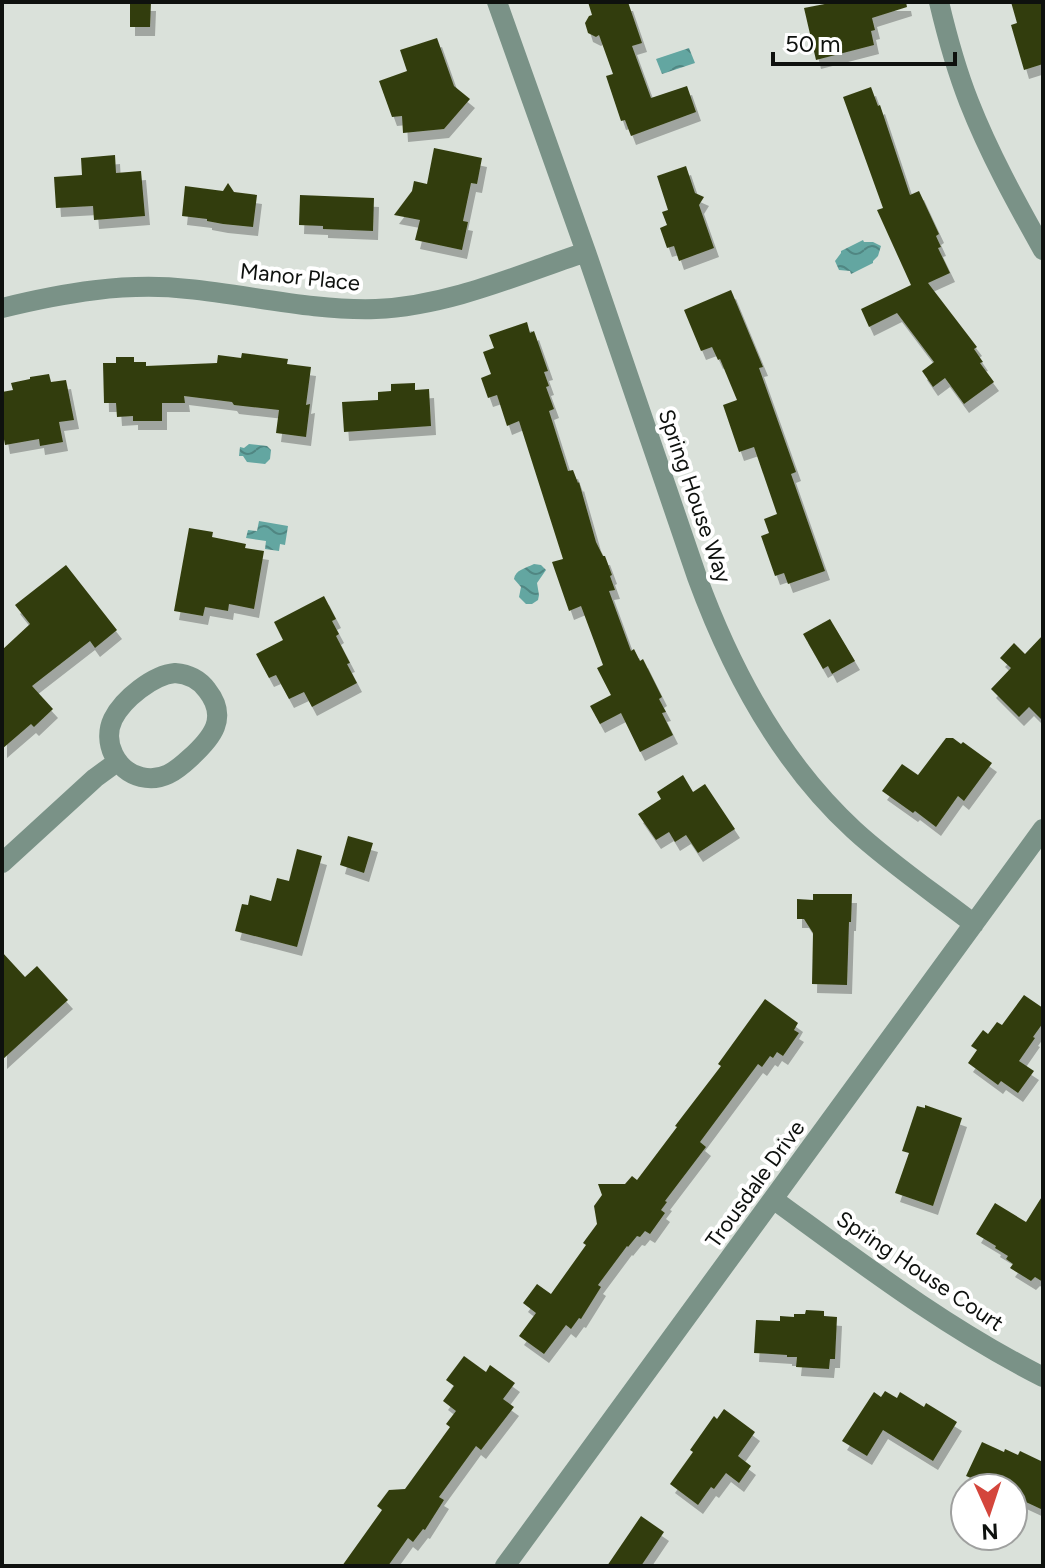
<svg xmlns="http://www.w3.org/2000/svg" width="1045" height="1568" font-family="Figtree,sans-serif">
<defs>
<pattern id="water-waves" width="16" height="10" patternUnits="userSpaceOnUse" patternTransform="scale(2)"><rect width="16" height="10" fill="#63a6a1"/><path d="M0 5q4-4 8 0t8 0" fill="none" stroke="#508682"/></pattern>
<filter id="shadow"><feDropShadow dx="5" dy="9" stdDeviation="0" flood-color="#0004"/></filter>
</defs>
<rect width="100%" height="100%" fill="#dae1da"/>
<path fill="url(#water-waves)" d="M689,48l6,15 -33,11 -6,-15z
M863,240l1,2h9l8,4 -3,10 -5,5v2l-22,11 -1,-3 -11,-1 -4,-9 6,-8v-2z
M249,444l18,2 4,4 -1,9 -5,5 -18,-2 -4,-6h-4l1,-9 4,1z
M259,521l29,5 -3,19 -5,-1 -1,7 -14,-2 1,-8 -20,-3 2,-8 9,1z
M534,564l7,1 5,5 -9,13 2,12 -1,5 -6,4h-6l-7,-7 2,-10 -7,-8c1,-9 12,-11 20,-15z"/>
<path fill="#333d0e" filter="url(#shadow)" d="M130,2h21l-1,25h-20z
M588,2h40l14,41 -10,3 19,52 36,-12 9,26 -65,24 -6,-16 -4,1 -15,-45 7,-2 -14,-39 -3,2 -8,-4 -3,-10 4,-7 3,-1z
M835,2h71l1,5 -35,11 3,12 -4,1 3,14 -58,15 -12,-52z
M1011,2h32v62l-19,6 -13,-45 6,-2z
M437,38l17,48 16,13 -26,30 -41,4 -1,-17 -10,1 -13,-36 28,-10 -7,-21z
M871,87l7,19 2,-1 30,90 9,-4 20,43 -3,2 5,11 -3,1 12,25 -22,10 49,64 -3,2 9,13 -3,1 14,19 -30,22 -19,-26 -12,9 -11,-16 12,-9 -37,-49 -28,14 -8,-18 50,-24 -34,-75 6,-2 -40,-111z
M434,148l48,10 -5,26 -6,-1 -8,38 5,1 -6,28 -47,-10 5,-20 -26,-5 18,-24 2,-10 13,3z
M115,155l1,18 25,-2 4,45 -51,4 -1,-14 -37,2 -2,-31 28,-2 -1,-17z
M686,166l9,27 9,4 -5,8 15,43 -35,13 -5,-15 -7,2 -7,-20 7,-3 -5,-13 6,-2 -11,-34z
M228,183l6,9 23,3 -4,32 -30,-3 -16,-3v-2l-25,-3 3,-30 38,5z
M300,195l74,3 -1,33 -50,-2v-3l-24,-1z
M731,290l32,77 -4,1 37,104 -5,2 34,97 -37,13 -4,-11 -9,3 -14,-40 8,-3 -5,-14 13,-5 -23,-67 -15,5 -16,-47 14,-5 -17,-41 -2,1 -6,-13 -11,4 -17,-41z
M527,322l3,11 4,-2 14,40 -4,1 5,14 -3,1 8,22 -5,2 19,60 5,-1 5,13 1,-1 17,60 7,14h2l7,19 -2,1 5,14 -6,1 22,60 3,-2 6,12 3,-2 19,38 -3,2 7,13 -4,1 11,22 -33,17 -19,-39 -21,11 -10,-18 21,-11 -14,-27 6,-3 -22,-59 -12,5 -17,-49 11,-3 -44,-138 -12,5 -10,-31 -9,3 -7,-20 10,-4 -8,-22 11,-4 -5,-13z
M242,353l46,6 -1,5 24,3 -5,38 4,-1 -4,33 -30,-4 3,-23 -45,-5 -2,-3 -48,-6 1,7h-23v18h-29v-5l-16,1 -1,-14h-12l-1,-40h13v-6h18v5h12v4l71,-3 1,-8 23,3z
M49,374l2,8 15,-2 8,40 -15,2 4,20 -23,4 -1,-7 -34,6 -3,-17v-36l11,-2 -2,-7 19,-4v-2z
M415,383v7l14,-1 2,37 -87,6 -2,-30 36,-2v-8l13,-1v-7z
M189,528l24,4 -1,5 34,7 -1,4 19,3 -10,58 -25,-5 -1,7 -23,-4 -2,9 -29,-5z
M66,565l51,65 -22,18 -5,-7 -58,45 21,23 -19,18 -3,-3 -29,25v-99l28,-26 -15,-19z
M324,596l12,23 -4,2 7,13 -3,2 14,27 -3,1 10,19 -45,24 -8,-15 -15,7 -13,-24 -7,3 -13,-24 27,-14 -9,-18z
M830,619l25,42 -23,13 -4,-8 -5,3 -20,-35z
M1043,635v86l-14,-14 -10,10 -28,-28 20,-21 -11,-10 14,-15 11,11z
M946,738h7l8,6 2,-2 29,21 -28,38 -6,-5 -22,31 -21,-16 -2,2 -31,-22 20,-27 16,11z
M683,775l10,17 12,-8 30,45 -37,24 -12,-18 -11,7 -6,-10 -13,8 -18,-26 23,-15 -4,-7z
M348,836l25,7 -9,30 -24,-8z
M297,849l25,7 -25,91 -62,-16 7,-27 6,1 2,-10 21,6 6,-23 12,3z
M813,894h39l-1,28h-2l-2,63 -35,-1 1,-51 -9,-14h-7v-20l16,1z
M2,952l23,25 12,-11 31,34 -66,60z
M1024,995l19,13v15l-10,14 2,1 -16,23 15,10 -16,22 -17,-12 -3,4 -30,-22 9,-13 -6,-4 12,-16 5,4 9,-12 5,3z
M765,999l33,24 -4,7 5,3 -16,23 -6,-4 -4,6 -3,-2 -8,11 -4,-3 -58,78 6,5 -41,54 2,1 -6,8 4,3 -15,21 -5,-3 -5,6 -3,-1 -9,11 -1,-1 -29,39 3,2 -20,32 -2,-1 -8,11 -5,-4 -22,29 -25,-18 17,-23 -13,-10 14,-19 14,10 35,-49 -3,-2 14,-19 -3,-18 8,-11 -4,-11h27l7,-8 5,4 40,-53 -2,-1 46,-60 -3,-2z
M925,1105l37,13 -29,88 -38,-13 14,-40 -7,-2 15,-45 8,2z
M1043,1195v87l-8,-5 -4,4 -21,-13 3,-4 -7,-5 2,-3 -13,-8 1,-2 -20,-12 19,-31 31,19z
M806,1310l18,1v5l13,1 -2,42h-5l-1,10 -33,-2 1,-10h-10v-2l-33,-2 2,-33 24,1v-5l14,1v-3h11z
M464,1356l22,16 4,-7 25,18 -12,16 11,8 -33,43 -5,-4 -37,51 5,3 -19,30 -2,-1 -10,13 -5,-4 -20,28h-46l40,-56 -5,-4 12,-16 16,-1 45,-62 -4,-3 10,-13 -13,-10 11,-15 -8,-6z
M885,1391l12,7 3,-6 24,15 2,-4 31,19 -24,39 -50,-31 -16,26 -25,-15 32,-49 7,5z
M724,1409l31,23 -17,24 13,10 -12,17 -13,-10 -12,16 -3,-2 -13,18 -28,-21 23,-32 -3,-2 24,-34 3,3z
M982,1442l22,10 1,-3 13,6 2,-4 23,11v48l-30,-14v-8h-46l4,-10 -5,-2z
M641,1516l23,16 -23,34h-34z"/>
<g fill="none" stroke-linecap="round" stroke-linejoin="round">
<path stroke="#7a9287" stroke-width="20" d="M497,2l89,250 111,325c34,93 83,185 157,253 37,34 80,63 120,94
M939,2c8,34 17,67 30,100 20,51 47,100 74,148
M2,308c61,-15 124,-26 186,-19 62,6 125,22 188,20 72,-3 142,-34 210,-57
M175,673c13,1 24,6 32,17 22,28 5,48 -17,68 -14,13 -28,24 -49,19 -25,-6 -39,-35 -28,-58 10,-20 40,-44 62,-46z
M2,863l93,-85 22,-16
M773,1199c88,64 173,129 270,178
M505,1566l538,-737"/>
</g>
<g text-anchor="middle" dominant-baseline="central" stroke-width="8" stroke-linejoin="round" paint-order="stroke">
<g font-size="22" fill="#0e110e" stroke="#fff">
<text transform="translate(300 277) rotate(6)">Manor Place</text>
<text transform="translate(695 496) rotate(71)">Spring House Way</text>
<text transform="translate(755 1184) rotate(-54)">Trousdale Drive</text>
<text transform="translate(920 1271) rotate(34)">Spring House Court</text>
</g>
</g>
<rect width="1045" height="1568" fill="none" stroke="#0e110e" stroke-width="8"/>
<g transform="translate(989 1512) rotate(177)"><circle r="38" fill="#ffffff" stroke="#9fa09f" stroke-width="2"/>
<path d="M0-6L14 30L0 20L-14 30Z" fill="#d4463c"/>
<text y="-12" font-size="22" font-weight="bold" text-anchor="middle" fill="#0e110e">N</text>
</g>
<path d="M773 52v12h182v-12" fill="none" stroke="#0e110e" stroke-width="4"/>
<text x="785" y="52" font-size="24" fill="#0e110e" stroke="#ffffff" stroke-width="6" paint-order="stroke">50 m</text>
</svg>
